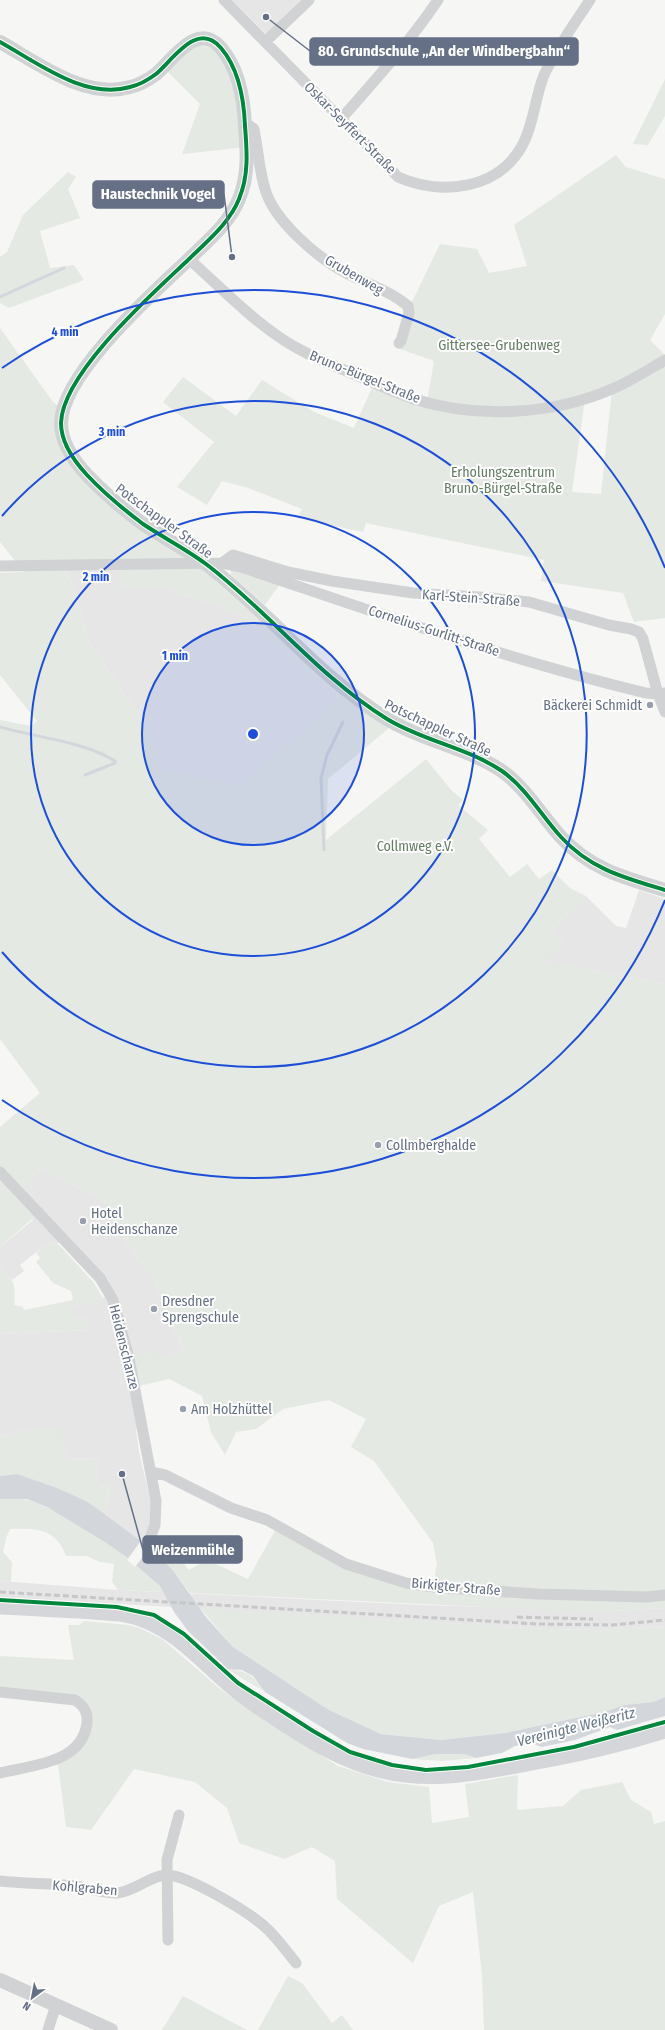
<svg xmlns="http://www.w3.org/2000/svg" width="665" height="2030" font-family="'Fira Sans Condensed',sans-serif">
<rect width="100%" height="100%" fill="#f6f6f5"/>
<path fill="#e6e6e7" d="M232,0h68l-34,34z
M63,564l57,1 2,23h44l72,25 100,82 -39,41 -62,50 -72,-16 -13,-36 -63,-92 -15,-53z
M639,890l26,9v85l-121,-23 21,-18 -14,-13 35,-34 30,30 10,2z
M41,1167l73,41 -2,21 39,44 32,76 -24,10 -26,-2 -19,-64 -6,-13 -41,-45 -10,9 -9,-1 -28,22 4,6 -12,9 -12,-15v-18l33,-27 -11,-31z
M106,1297l9,21 23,108 -2,4 3,22 12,51 1,14 -4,14 -7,12 -35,-27 4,-29 -12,-1 -1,-28 -29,1 -42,-29 -26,6v-102l89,-4 -4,-14 -10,2 -3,-10z
M0,1581l118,9 305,15 190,6 52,-3v18l-69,4 -49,-1 -547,-32z"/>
<path fill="#e4e9e3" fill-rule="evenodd" d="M197,39l32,21 18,87 -65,7 18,-50 -37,-37z
M665,79v37l-17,29 -15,-1z
M616,155l10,12 39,12v135l-15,26 15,15v263l-31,4 -11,-29 -82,-12 3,-21 -178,-37 -3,9 -66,-14 5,-9 -54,-21 -26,-7 -15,24 -30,-18 37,-45 -51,-40 20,-25 53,39 26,-36 52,32 40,16 20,-45 53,19 7,-41 -37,-13 12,-40 31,-64 37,5 12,24 38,-7 -13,-41zM612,390l-11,104 -29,-2 13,-93z
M68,172l8,5 -8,12 12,29 -40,13 10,37 24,-3 10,15 -75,28 -9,-5v-46l7,-5 16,-37z
M0,328l53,74 10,7 -1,6 16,49 312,257 -2,8 -60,50 -2,61 100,-81 26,32 11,9 -5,5 30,25 -9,9 31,38 17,-13 12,15 13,-9 18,18 16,8 -34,33 13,14 -20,18 120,23v624l-52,3 -67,-1 -356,-17 -18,-24 -23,-20 7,-6 8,1 2,-2 23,28 18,-10 41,19 30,-54 68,39 87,23 4,-23 -4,-21 -59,-82 -23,-14 15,-28 -37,-19 -46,9 -27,20 -20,3 -11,23 -14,-23 -9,-36 -33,-17 -30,7 -6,-29 21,-9 5,11 24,-10 -32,-76 -39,-44 2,-21 -73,-41 -19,22 -22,-22v-40l40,-34 -40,-54v-319l31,6 6,-5 -37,-46v-102l24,-1 -24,-30zM63,565h57l-2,11 3,12h45l72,25 100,82 -39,41 -62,50 -72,-16 -13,-36 -63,-92 -15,-53z
M234,570l46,14 -15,21 -34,-30v-4z
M0,1179l31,33 2,6 -33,29z
M48,1243l9,1 3,2 34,37 9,15 -31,10 4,10 9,-2 4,14 -89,4v-69c14,17 16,18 14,40l9,2 1,3 49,-10 -2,-9 -18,-8 -17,-21 4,-4 -4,-5z
M60,1427l8,32 29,-1 1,28 12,1 -4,29 -18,-14 -71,-28 -17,2v-40l26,-6z
M0,1499c8,-1 20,-1 28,1 28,7 122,67 136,92l-46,-2 -6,-8 2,-18 -14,-2 -14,-6h-20c-10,-28 -30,-28 -56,-27l-4,9 -3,14 9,10 -1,20 -11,-1z
M200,1608l347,21 49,1 69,-4v71l-12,5 -29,3 -20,7 -99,21 -64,7 -60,-6 -52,-24 -96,-63z
M84,1621l45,4 11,3 22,11 57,49 23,17 96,61 50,16 41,5 3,36 37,-6 -4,-33 53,-9 -1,35 46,-4 18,-16 41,-8 9,18 20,12 3,12 11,-3v209h-181l-2,-55 -9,-83 -34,14 -26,57 -76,-64 -2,-38 -23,-14 -28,12 -45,-16 -12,-35 -32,-26 -61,-13 -43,61 -25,-3 -8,-63 19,-17 9,-42 -86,-17v-32l74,4 -6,-35h11z
M228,1669c21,2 25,7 37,23 -12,-8 -26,-14 -37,-23z
M436,1754h28l12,4 -34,3 -30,-2z
M288,1976l14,7 30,40 10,-8 11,15h-95z
M183,1996l64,34h-85z"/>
<path fill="#d3d7dc" d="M17,1474l40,14 31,14 50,37 34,30 34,48 27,30 96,63 52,24 60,6 64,-7 99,-21 20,-7 29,-3 12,-5v19l-48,14 -7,-3 -35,13 -33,7 -12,-4 -15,3 -13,7 -26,5 -12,-4h-28l-24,5 -49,-10 -16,-6 -82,-51 -12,-16 -11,-6 -14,-1 -40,-38 -14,-19 -14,-26 -32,-28 -23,-16 -58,-35 -20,-8h-27v-23z"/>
<path fill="#f6f6f5" d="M140,1542l9,7 -14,18 -8,-7z"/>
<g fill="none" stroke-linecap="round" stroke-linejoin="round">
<path stroke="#d3d7dc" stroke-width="3" d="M0,297l64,-29
M0,727c34,10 86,15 115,34v2l-30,12
M324,850l-3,-72 6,-23 16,-33"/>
<path stroke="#d1d2d3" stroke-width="11" d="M224,0l174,177c43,19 101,13 125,-33 11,-21 12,-47 21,-69 12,-26 30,-51 46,-75
M265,42l44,-42
M341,119c34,-39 68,-76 97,-119
M245,127l5,-1 4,3c4,20 5,41 11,60 9,32 53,69 81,84 20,10 44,18 62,33l1,7 -8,28 -2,2
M189,259c30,27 60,58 93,80 24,16 51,26 76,37 19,8 37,17 56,23 63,20 138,16 198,-10 19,-8 36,-19 53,-29
M222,563l11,-8 55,17 44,9 81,12 67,4 49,5 80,23 22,4 8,3 4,7 15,55 7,18
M0,566l222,-3 19,4c134,45 267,93 405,126l12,1 7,-1
M0,1172l100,106 13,22 16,58 27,143 -1,24 -5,13
M151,1472l14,3 66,33 36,12 79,44 60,19 28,4 104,7 109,3 18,-2
M0,1692l75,8c9,6 13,12 12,23 -5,41 -56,42 -87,50
M0,1881c25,3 50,2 76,5 11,2 30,8 41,7 18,-2 31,-16 48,-18 20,-2 83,37 99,51 12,10 22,25 32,37
M168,1940l-1,-80 12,-45
M48,2030l8,-25"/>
<path stroke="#d1d2d3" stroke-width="14" d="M0,42c38,21 85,58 130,45 9,-2 18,-7 26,-13 17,-14 41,-54 65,-26 18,21 23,52 24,78 2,25 4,49 -6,73 -10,25 -33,43 -52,62 -35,33 -125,113 -126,162 0,20 13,38 26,52 17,18 36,34 56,49 21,14 43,25 63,40 63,48 113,113 181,155 36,22 79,28 115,52 24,17 39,44 59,66 29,32 64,41 104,53
M0,1980l111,50"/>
<path stroke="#d4d6d9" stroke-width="15" d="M0,1607c26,1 53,3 79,4 21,2 44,1 64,9 43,16 71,58 109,83 36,24 74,51 116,64 55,18 108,7 164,-4 45,-8 89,-18 133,-32"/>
<path stroke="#c6c7c8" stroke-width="3" stroke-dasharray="6 3" stroke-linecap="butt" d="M0,1592l537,32 75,1 53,-5
M517,1617l76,2"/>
<g stroke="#fff" stroke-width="6">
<path id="cycleway" d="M0,42c38,21 85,58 130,45 9,-2 18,-7 26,-13 17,-14 41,-54 65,-26 18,21 23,52 24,78 2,25 4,49 -6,73 -10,25 -33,43 -52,62 -35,33 -125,113 -126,162 0,20 13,38 26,52 17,18 36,34 56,49 21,14 43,25 63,40 63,48 113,113 181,155 36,22 79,28 115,52 24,17 39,44 59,66 29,32 64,41 104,53
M0,1600l117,7 37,8 30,19 54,49 75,48 37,21 42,13 34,5 42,-3 106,-20 91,-25"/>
</g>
<use href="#cycleway" stroke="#00873e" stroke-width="4"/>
</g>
<circle cx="253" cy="734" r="111" fill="#1d4ed8" fill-opacity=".12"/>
<g fill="none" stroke="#1d4ed8" stroke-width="2">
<circle cx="253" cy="734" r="111"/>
<circle cx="253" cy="734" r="222"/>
<path d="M2 516A333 333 0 1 1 2 952"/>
<path d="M665 900A444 444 0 0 1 2 1100M2 368A444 444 0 0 1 665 568"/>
</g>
<g fill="#989fad" stroke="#fff" stroke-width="1.5">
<circle cx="650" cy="705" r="4"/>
<circle cx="378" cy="1145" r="4"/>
<circle cx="83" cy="1221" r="4"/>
<circle cx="154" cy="1309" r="4"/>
<circle cx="183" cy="1409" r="4"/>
</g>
<g text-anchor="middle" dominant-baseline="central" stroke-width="4" stroke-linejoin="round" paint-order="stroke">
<g font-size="14" fill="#657086" stroke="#fff">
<text transform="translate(350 128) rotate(45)">Oskar-Seyffert-Straße</text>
<text transform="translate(354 275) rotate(30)">Grubenweg</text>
<text transform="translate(365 377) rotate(22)">Bruno-Bürgel-Straße</text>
<text transform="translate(164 521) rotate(36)">Potschappler Straße</text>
<text transform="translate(471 598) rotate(4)">Karl-Stein-Straße</text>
<text transform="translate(434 631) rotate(18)">Cornelius-Gurlitt-Straße</text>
<text transform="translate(438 728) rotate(25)">Potschappler Straße</text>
<text transform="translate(124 1347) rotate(76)">Heidenschanze</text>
<text transform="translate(456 1587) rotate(5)">Birkigter Straße</text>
<text transform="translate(85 1888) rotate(5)">Kohlgraben</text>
</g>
<g font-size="14" fill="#647d64" stroke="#fff">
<text x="499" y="345">Gittersee-Grubenweg</text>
<text x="503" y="472">Erholungszentrum<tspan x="503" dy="16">Bruno-Bürgel-Straße</tspan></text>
<text x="415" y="846">Collmweg e.V.</text>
</g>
<g font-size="14" fill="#657086" stroke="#fff" text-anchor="start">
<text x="642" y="705" text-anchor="end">Bäckerei Schmidt</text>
<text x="386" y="1145">Collmberghalde</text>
<text x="91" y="1213">Hotel<tspan x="91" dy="16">Heidenschanze</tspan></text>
<text x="162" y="1301">Dresdner<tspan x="162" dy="16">Sprengschule</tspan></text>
<text x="191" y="1409">Am Holzhüttel</text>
</g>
<g font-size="15" font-style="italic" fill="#667889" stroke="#fff">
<text transform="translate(576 1727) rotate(-14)">Vereinigte Weißeritz</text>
</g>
</g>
<circle cx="253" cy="734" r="6" fill="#1d4ed8" stroke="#fff" stroke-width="2"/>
<g font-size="12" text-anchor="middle" font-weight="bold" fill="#1d4ed8" stroke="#fff" stroke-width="4" stroke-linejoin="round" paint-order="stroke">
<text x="65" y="336">4 min</text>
<text x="112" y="436">3 min</text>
<text x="96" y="581">2 min</text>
<text x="175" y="660">1 min</text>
</g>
<path fill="none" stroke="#657086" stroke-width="1.5" d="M266 17L310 51M232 257L224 194M122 1474L143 1550"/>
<g fill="#657086" stroke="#fff" stroke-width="1.5">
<circle cx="266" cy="17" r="4"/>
<circle cx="232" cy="257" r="4"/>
<circle cx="122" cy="1474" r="4"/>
</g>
<g fill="#657086" stroke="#657086" stroke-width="1.5">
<rect x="310" y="38" width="268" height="27" rx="4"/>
<rect x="93" y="181" width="131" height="27" rx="4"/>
<rect x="143" y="1536" width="99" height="27" rx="4"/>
</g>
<g font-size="15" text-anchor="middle" font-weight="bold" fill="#fff">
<text x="444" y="56">80. Grundschule „An der Windbergbahn“</text>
<text x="158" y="199">Haustechnik Vogel</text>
<text x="193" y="1555">Weizenmühle</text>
</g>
<g transform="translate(32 1998) rotate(212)" stroke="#ffffff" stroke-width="3" paint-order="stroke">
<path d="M0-3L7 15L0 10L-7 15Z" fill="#657086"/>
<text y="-6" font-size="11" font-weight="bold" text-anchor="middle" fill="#657086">N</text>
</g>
</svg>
